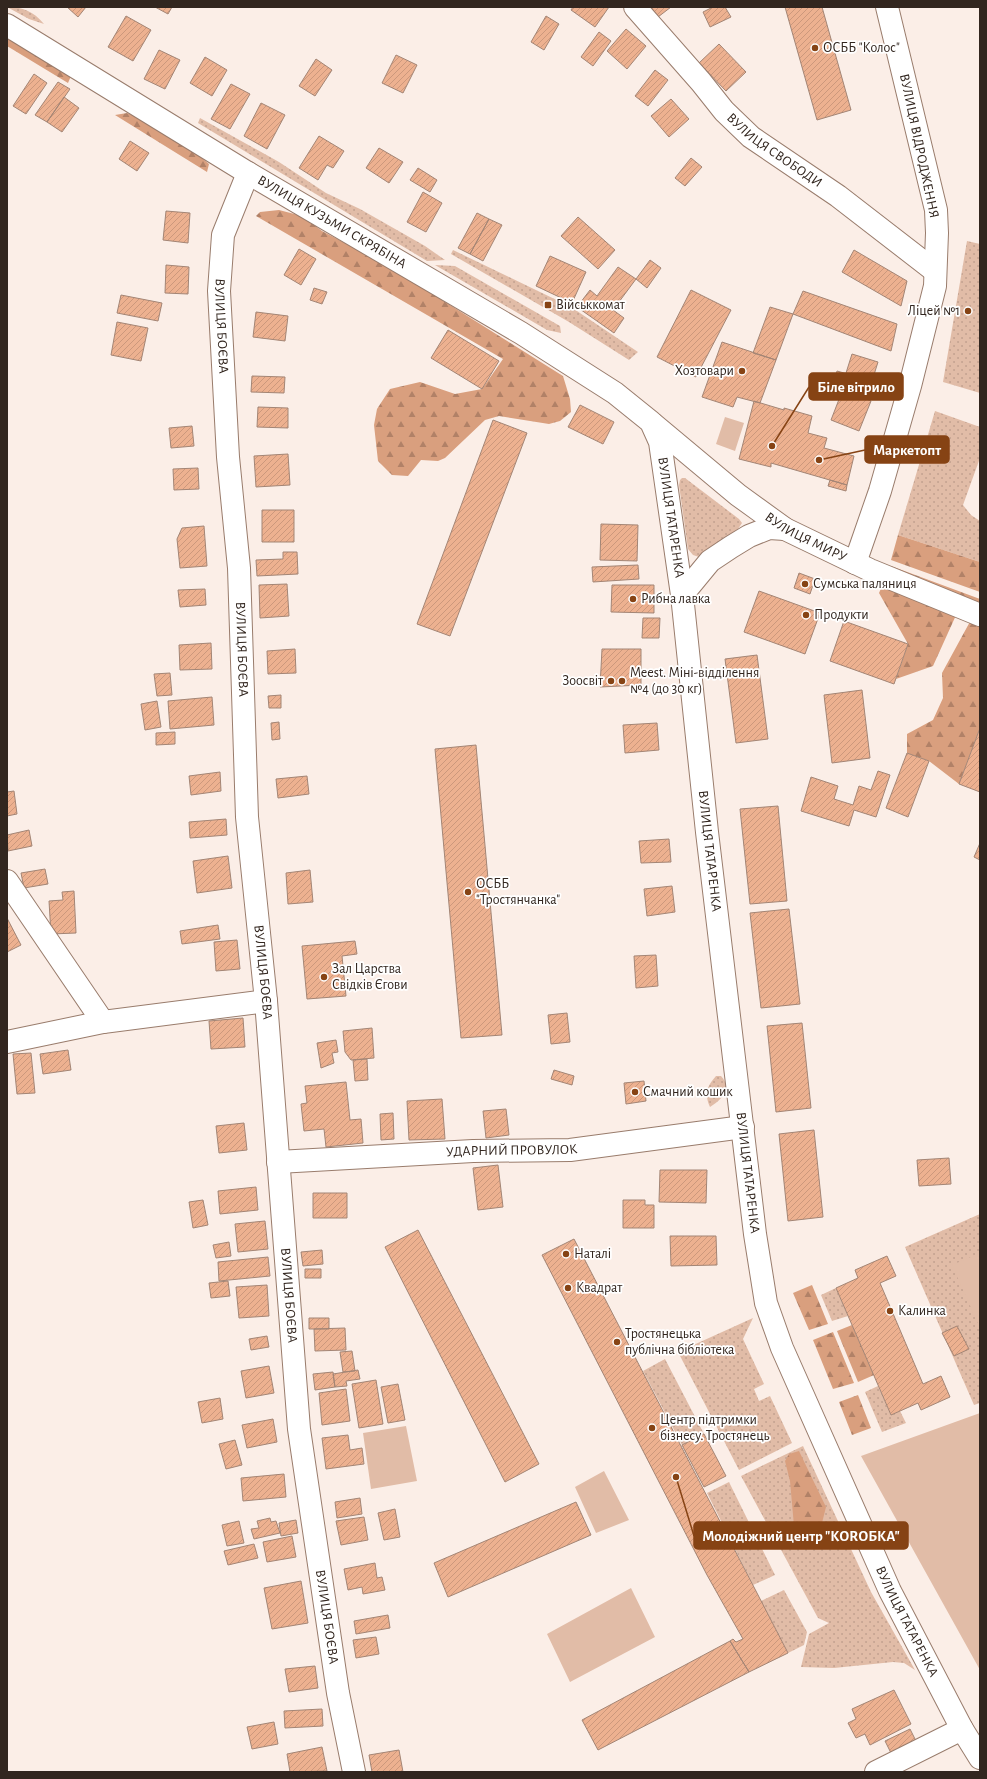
<svg xmlns="http://www.w3.org/2000/svg" width="987" height="1779" font-family="'Alegreya Sans',sans-serif">
<defs>
<pattern id="grass-dots" width="8" height="8" patternUnits="userSpaceOnUse"><rect width="8" height="8" fill="#e1bca7"/><path d="M2 2h.1M6 6h.1" fill="none" stroke="#c2a18f" stroke-width="1.8" stroke-linecap="round"/></pattern>
<pattern id="forest-firs" width="22" height="20" patternUnits="userSpaceOnUse"><rect width="22" height="20" fill="#d99f7e"/><path d="M5 1l3.5 6h-7zM16 11l3.5 6h-7z" fill="#b18167"/></pattern>
<pattern id="building-hatch" width="6" height="6" patternUnits="userSpaceOnUse"><rect width="6" height="6" fill="#edb190"/><path d="M-1 1l2-2M0 6l6-6M5 7l2-2" fill="none" stroke="#cc987c"/></pattern>
</defs>
<rect width="100%" height="100%" fill="#fbeee7"/>
<path fill="url(#grass-dots)" d="M7,7c16,0 26,4 37,17l-15,-5z
M200,118l79,44 47,31 34,16 65,37 20,14 -18,1 -229,-138z
M967,241l13,3v149l-37,-11z
M453,250l118,57 67,45 -9,8 -60,-38 -118,-68z
M435,265l20,1 105,60 1,7 -14,-3z
M935,411l45,16v31l-17,47 8,10 9,6v41l-82,-27z
M682,478h3l54,41 3,4 -4,6 -39,28 -6,-2 -5,-6 -9,-64 1,-5z
M716,1076h5c12,13 0,24 -11,31 -6,-13 -3,-21 6,-31z
M980,1214v189l-6,2 -69,-158z
M836,1288l12,28 -16,5 -11,-26z
M753,1318l-10,21 21,45 -10,5 5,12 11,-5 22,47 -53,27 -61,-118z
M665,1359l39,75 -22,11 -39,-74z
M878,1386l13,29 9,-4 6,12 -24,9 -17,-40z
M803,1446l68,146 44,78 -11,-7 -11,-1 -59,6 -33,-1 8,-33 20,-11 -11,-5 -77,-142z
M729,1482l46,93 -22,10 -46,-92z
M784,1590l23,42 -3,13 -16,8 -27,-52z"/>
<path fill="url(#forest-firs)" d="M7,33l64,43 -3,7 -61,-37z
M127,113c30,11 58,30 82,51l-2,8 -92,-57z
M279,210l23,6 20,15 61,32 180,113 7,23 1,13 -11,9 -11,3 -50,-8 -14,4 -40,38 -7,3 -17,-1 -13,16 -16,-1 -14,-14 -4,-36 3,-16 13,-20 30,-7 35,12 27,-5 21,-30 -247,-143 4,-4z
M898,535l82,27v30l-89,-32z
M891,566l89,33v10l-92,-34z
M883,584l74,29 -24,53 -37,13 12,-35 -29,-51z
M972,618l8,3v107l-21,56 -30,-23 -22,-8v-19l26,-14 10,-22 -1,-25z
M812,1285l16,39 -19,6 -16,-37z
M852,1325l22,50 -16,7 -21,-51z
M833,1332l21,51 -21,6 -20,-49z
M858,1395l13,33 -19,7 -13,-33z
M799,1451l27,56 -4,16 -15,12 -13,-9 -4,-45 -5,-20 4,-7z"/>
<path fill="#e1bca7" d="M725,417l19,6 -9,28 -19,-7z
M980,1253v75l-28,-63z
M980,1413v257l-119,-214z
M406,1426l11,55 -46,8 -8,-56z
M604,1471l25,49 -33,13 -21,-46z
M631,1588l24,49 -85,45 -23,-48z"/>
<path fill="url(#building-hatch)" stroke="#a38575" d="M67,7h19l-8,10z
M155,7h17l-4,7z
M573,7h36l-14,20 -24,-17z
M651,7h20l-13,10z
M713,7h12l6,10 -21,10 -7,-15z
M785,7h37l29,103 -34,10z
M126,16l25,14 -18,31 -25,-14z
M546,16l13,8 -15,26 -13,-8z
M626,29l20,17 -19,23 -20,-18z
M599,32l12,9 -18,25 -12,-9z
M719,44l27,28 -20,19 -27,-28z
M159,50l21,10 -15,29 -21,-10z
M396,55l21,10 -14,28 -21,-10z
M205,57l22,13 -15,26 -22,-13z
M316,59l16,11 -17,26 -16,-10z
M655,70l13,10 -20,26 -13,-10z
M34,74l13,9 -21,31 -13,-8z
M58,82l12,7 -23,33 -12,-7z
M231,84l19,10 -20,35 -19,-10z
M64,97l15,11 -17,24 -15,-10z
M671,99l18,20 -20,18 -18,-21z
M261,103l24,12 -18,34 -23,-13z
M319,136l25,15 -11,17 -6,-3 -9,15 -19,-12z
M130,141l19,12 -12,18 -18,-12z
M379,148l24,14 -14,21 -23,-15z
M691,158l11,9 -17,19 -10,-8z
M418,168l19,12 -7,12 -20,-12z
M423,192l19,11 -16,29 -19,-10z
M166,211l24,2 -2,30 -25,-3z
M477,213l12,6 -19,35 -12,-6z
M578,217l37,33 -17,19 -37,-33z
M489,219l13,6 -19,36 -13,-7z
M299,249l17,10 -15,26 -17,-10z
M854,250l53,31 -6,25 -59,-34z
M550,256l36,16 -14,31 -36,-17z
M650,260l11,8 -14,20 -11,-9z
M166,265l23,2 -1,27 -23,-1z
M618,267l18,12 -23,31 11,8 -10,15 -37,-26 13,-17 7,6z
M314,288l13,4 -5,12 -12,-4z
M691,290l40,20 -35,67 -39,-20z
M803,291l94,33 -6,27 -98,-37z
M121,295l41,8 -4,18 -41,-8z
M770,307l23,7 -17,46 -23,-7z
M256,312l32,4 -3,25 -32,-4z
M117,322l31,6 -7,33 -30,-6z
M448,330l51,31 -17,28 -51,-31z
M722,342l54,18 -16,43 -23,-6 -4,10 -31,-10z
M852,354l26,8 -6,19 -26,-8z
M837,371l24,7 -4,17 -24,-9z
M252,376l33,1 -1,16 -33,-1z
M843,389l28,12 -12,30 -28,-11z
M754,401l30,9v-2l28,8 -4,17 19,5 -3,10 30,8 -7,29 -76,-22v4l-32,-8z
M580,405l34,17 -11,22 -35,-17z
M258,407l30,1v20l-31,-1z
M493,420l34,13 -77,203 -33,-12z
M192,426l2,20 -23,2 -2,-20z
M288,454l2,31 -34,2 -2,-31z
M198,468l1,21 -25,1 -1,-21z
M830,480l17,5 -1,6 -18,-5z
M262,510h32v32h-32z
M601,524l37,1 -1,36 -37,-1z
M204,526l3,40 -27,2 -3,-29 5,-11z
M283,552h14l1,22 -41,2 -1,-16 27,-1z
M638,565l1,14 -46,3 -1,-15z
M799,573l16,6 -5,15 -16,-6z
M287,584l2,32 -29,2 -1,-33z
M612,585h42v28l-43,-1z
M205,589l1,16 -26,2 -2,-17z
M759,591l61,22 -15,41 -61,-22z
M643,618h17l-1,20h-17z
M844,621l64,23 -14,40 -64,-23z
M211,643l1,26 -32,1 -1,-25z
M295,649l1,24 -28,1 -1,-23z
M602,649h39v36l-41,2z
M757,655l11,84 -32,4 -11,-84z
M170,673l2,22 -15,1 -3,-22z
M862,690l8,68 -38,5 -8,-68z
M281,695v13h-12l-1,-12z
M212,697l2,28 -44,4 -2,-28z
M157,701l4,26 -16,3 -4,-26z
M279,722l1,17 -8,1 -1,-17z
M657,723l2,27 -34,3 -2,-28z
M980,728v64l-21,-8z
M175,732v12l-19,1v-12z
M476,745l26,290 -41,3 -26,-289z
M907,753l22,8 -21,56 -22,-9z
M878,771l12,4 -14,42 -22,-7 -5,16 -48,-15 10,-34 27,9 -4,13 19,6 6,-19 12,4z
M220,772l1,19 -30,4 -2,-19z
M307,776l2,18 -31,4 -2,-19z
M14,791l3,23 -10,2v-24z
M778,806l9,95 -37,3 -10,-95z
M226,819l1,16 -37,3 -1,-16z
M29,830l3,16 -24,5 -1,-16z
M669,839l2,23 -30,1 -2,-22z
M980,843v17l-6,-3z
M228,856l4,32 -35,5 -4,-32z
M45,869l3,15 -24,4 -3,-15z
M310,870l3,32 -25,2 -2,-31z
M672,886l3,26 -28,4 -3,-27z
M74,891l2,42 -25,1 -2,-33 14,-1 -1,-8z
M789,909l11,95 -39,4 -11,-95z
M7,918l14,27 -14,7z
M218,925l2,14 -38,5 -2,-13z
M237,940l3,29 -24,2 -2,-29z
M355,941l2,13 -15,2 4,40 -39,3 -5,-53z
M656,955l2,31 -22,2 -2,-32z
M567,1013l3,29 -19,2 -3,-29z
M243,1018l2,29 -34,2 -2,-28z
M802,1023l9,85 -35,4 -9,-86z
M372,1028l2,30 -23,2 -6,-8 -2,-21z
M336,1040l2,12 -6,1 2,10 -13,5 -4,-25z
M68,1050l3,20 -28,4 -3,-20z
M31,1053l4,40 -18,1 -4,-40z
M367,1059l1,21 -13,1 -2,-21z
M554,1070l20,6 -2,9 -21,-6z
M644,1081l2,20 -20,3 -2,-21z
M346,1082l4,38 11,-1 2,24 -37,4 -2,-18 -20,2 -3,-27 6,-1 -2,-17z
M442,1099l3,40 -36,1 -2,-39z
M506,1109l3,26 -23,3 -3,-27z
M393,1113l1,26 -13,1 -1,-26z
M244,1123l3,27 -28,3 -3,-27z
M814,1130l9,87 -35,4 -9,-87z
M949,1158l2,26 -32,2 -2,-26z
M498,1165l5,42 -25,3 -5,-42z
M660,1170h47l-1,33 -47,-1z
M256,1187l2,23 -38,4 -2,-23z
M313,1193h34v25h-34z
M203,1200l5,25 -15,3 -4,-26z
M623,1200h22v5h9v23h-31z
M265,1221l3,28 -30,3 -3,-28z
M418,1230l121,234 -34,18 -120,-235z
M670,1236h46l1,29 -46,1z
M574,1239l214,414 -39,19 -19,-31 3,-2 3,3 7,-3 -36,-64 -165,-320z
M229,1242l2,14 -15,2 -3,-13z
M322,1250l1,14 -20,2 -2,-14z
M887,1256l9,20 -16,7 43,101 18,-8 9,21 -29,13 -3,-7 -27,12 -55,-127 22,-10 -3,-8z
M268,1257l2,19 -51,5 -1,-19z
M305,1269h16v9h-16z
M228,1281l2,15 -19,2 -2,-15z
M267,1285l2,31 -30,2 -3,-31z
M309,1318h20v11h-20z
M957,1326l12,23 -15,7 -12,-23z
M345,1328l1,22 -31,1 -1,-22z
M267,1336l2,11 -18,3 -2,-11z
M352,1351l3,20 -12,1 -3,-20z
M269,1366l5,27 -28,5 -5,-27z
M358,1370l2,9 -14,2 1,5 -12,1 -2,-13z
M333,1372l2,15 -20,3 -2,-16z
M376,1380l7,44 -24,4 -7,-44z
M398,1384l7,36 -17,3 -7,-36z
M346,1389l4,32 -28,4 -3,-32z
M220,1398l3,21 -21,4 -4,-21z
M273,1419l4,23 -30,6 -5,-23z
M704,1434l22,42 -22,11 -22,-42z
M348,1435l2,15 12,-2 2,16 -38,5 -4,-31z
M235,1440l7,25 -16,4 -7,-25z
M284,1474l2,23 -43,4 -2,-23z
M360,1498l2,16 -25,4 -2,-16z
M576,1502l15,33 -143,62 -14,-34z
M395,1509l5,28 -16,3 -6,-27z
M364,1517l4,23 -27,5 -5,-24z
M270,1518l1,4 5,-1 4,12 -26,6 -3,-10 8,-1 -2,-7z
M296,1520l2,13 -17,3 -2,-13z
M239,1521l5,22 -17,3 -5,-21z
M292,1536l4,21 -29,5 -4,-20z
M254,1544l4,14 -30,7 -4,-14z
M375,1563l2,15 5,-1 3,13 -22,4 -1,-7 -14,3 -4,-21z
M301,1581l7,42 -36,6 -8,-41z
M388,1615l2,13 -34,6 -2,-13z
M376,1637l3,17 -23,4 -3,-18z
M730,1641l19,31 -151,78 -16,-30z
M315,1666l3,22 -29,4 -4,-23z
M894,1690l17,34 -41,21 -5,-11 -9,4 -8,-15 8,-4 -4,-10z
M322,1709l1,17 -38,2 -1,-17z
M274,1722l4,22 -26,5 -5,-22z
M910,1729l8,16 -25,12 -8,-16z
M322,1747l5,24 -37,1 -3,-18z
M399,1750l4,22h-31l-3,-17z"/>
<g fill="none" stroke-linecap="round" stroke-linejoin="round">
<g stroke="#997c6c" stroke-width="24">
<g id="minor">
<path id="s1" d="M635,7l66,75 23,29 27,26 87,59 97,75"/>
<path id="s2" d="M248,173l-25,62 -4,56 9,166 11,111 8,249 19,184 33,428 39,264 16,79"/>
<path id="s3" d="M653,424l85,71 47,34 85,41 110,45"/>
<path d="M855,563l25,-72 30,-105 25,-100 2,-53 -1,-23 -49,-203"/>
<path d="M682,595l28,-34 21,-14 18,-11 20,-8 16,1"/>
<path d="M7,881l96,141"/>
<path d="M7,1042l96,-20 163,-21"/>
<path id="s4" d="M278,1162l195,-11 97,-1 173,-23"/>
<path d="M876,1772l86,-43"/>
</g>
</g>
<g stroke="#997c6c" stroke-width="24">
<g id="major">
<path id="s5" d="M7,25l241,148 273,160 94,60 36,29 9,20 22,153 25,237 48,402 11,69 16,45 108,243 72,138 18,29"/>
</g>
</g>
<use href="#minor" stroke="#fff" stroke-width="22"/>
<use href="#major" stroke="#fff" stroke-width="22"/>
</g>
<g fill="#864314" stroke="#fff" stroke-width="1.5">
<circle cx="815" cy="48" r="4"/>
<rect x="544" y="301" width="8" height="8" rx="2"/>
<circle cx="968" cy="311" r="4"/>
<circle cx="742" cy="371" r="4"/>
<circle cx="805" cy="584" r="4"/>
<circle cx="633" cy="599" r="4"/>
<circle cx="806" cy="615" r="4"/>
<circle cx="611" cy="681" r="4"/>
<circle cx="622" cy="681" r="4"/>
<circle cx="468" cy="892" r="4"/>
<circle cx="324" cy="977" r="4"/>
<circle cx="635" cy="1092" r="4"/>
<circle cx="566" cy="1254" r="4"/>
<circle cx="568" cy="1288" r="4"/>
<circle cx="890" cy="1311" r="4"/>
<circle cx="617" cy="1342" r="4"/>
<circle cx="652" cy="1428" r="4"/>
</g>
<g text-anchor="middle" dominant-baseline="central" stroke-width="3.5" stroke-linejoin="round" paint-order="stroke">
<g font-size="14" fill="#32261f" stroke="#fff" text-anchor="start">
<text x="823" y="48">ОСББ "Колос"</text>
<text x="556" y="305">Військкомат</text>
<text x="960" y="311" text-anchor="end">Ліцей №1</text>
<text x="734" y="371" text-anchor="end">Хозтовари</text>
<text x="813" y="584">Сумська паляниця</text>
<text x="641" y="599">Рибна лавка</text>
<text x="814" y="615">Продукти</text>
<text x="630" y="673">Meest. Міні-відділення<tspan x="630" dy="16">№4 (до 30 кг)</tspan></text>
<text x="603" y="681" text-anchor="end">Зоосвіт</text>
<text x="476" y="884">ОСББ<tspan x="476" dy="16">"Тростянчанка"</tspan></text>
<text x="332" y="969">Зал Царства<tspan x="332" dy="16">Свідків Єгови</tspan></text>
<text x="643" y="1092">Смачний кошик</text>
<text x="574" y="1254">Наталі</text>
<text x="576" y="1288">Квадрат</text>
<text x="898" y="1311">Калинка</text>
<text x="625" y="1334">Тростянецька<tspan x="625" dy="16">публічна бібліотека</tspan></text>
<text x="660" y="1420">Центр підтримки<tspan x="660" dy="16">бізнесу. Тростянець</tspan></text>
</g>
<g font-size="14" fill="#32261f" stroke="#fff">
<text transform="translate(919 146) rotate(78)">ВУЛИЦЯ ВІДРОДЖЕННЯ</text>
<text stroke="none"><textPath href="#s1" startOffset="201">ВУЛИЦЯ СВОБОДИ</textPath></text>
<text stroke="none"><textPath href="#s5" startOffset="380">ВУЛИЦЯ КУЗЬМИ СКРЯБІНА</textPath></text>
<text stroke="none"><textPath href="#s2" startOffset="158">ВУЛИЦЯ БОЄВА</textPath></text>
<text stroke="none"><textPath href="#s5" startOffset="855">ВУЛИЦЯ ТАТАРЕНКА</textPath></text>
<text stroke="none"><textPath href="#s3" startOffset="191">ВУЛИЦЯ МИРУ</textPath></text>
<text stroke="none"><textPath href="#s2" startOffset="482">ВУЛИЦЯ БОЄВА</textPath></text>
<text stroke="none"><textPath href="#s5" startOffset="1191">ВУЛИЦЯ ТАТАРЕНКА</textPath></text>
<text stroke="none"><textPath href="#s2" startOffset="806">ВУЛИЦЯ БОЄВА</textPath></text>
<text stroke="none"><textPath href="#s4" startOffset="234">УДАРНИЙ ПРОВУЛОК</textPath></text>
<text stroke="none"><textPath href="#s5" startOffset="1515">ВУЛИЦЯ ТАТАРЕНКА</textPath></text>
<text stroke="none"><textPath href="#s2" startOffset="1130">ВУЛИЦЯ БОЄВА</textPath></text>
<text stroke="none"><textPath href="#s2" startOffset="1454">ВУЛИЦЯ БОЄВА</textPath></text>
<text stroke="none"><textPath href="#s5" startOffset="1995">ВУЛИЦЯ ТАТАРЕНКА</textPath></text>
</g>
</g>
<path fill="none" stroke="#864314" stroke-width="1.5" d="M772 446L809 387M819 460L865 450M676 1477L694 1536"/>
<g fill="#864314" stroke="#fff" stroke-width="1.5">
<circle cx="772" cy="446" r="4"/>
<circle cx="819" cy="460" r="4"/>
<circle cx="676" cy="1477" r="4"/>
</g>
<g fill="#864314" stroke="#864314" stroke-width="1.5">
<rect x="809" y="373" width="94" height="27" rx="4"/>
<rect x="865" y="436" width="84" height="27" rx="4"/>
<rect x="694" y="1522" width="214" height="27" rx="4"/>
</g>
<g font-size="15" text-anchor="middle" font-weight="bold" fill="#fff">
<text x="856" y="392">Біле вітрило</text>
<text x="907" y="455">Маркетопт</text>
<text x="801" y="1541">Молодіжний центр "КОRОБКА"</text>
</g>
<rect width="987" height="1779" fill="none" stroke="#32261f" stroke-width="16"/>
</svg>
